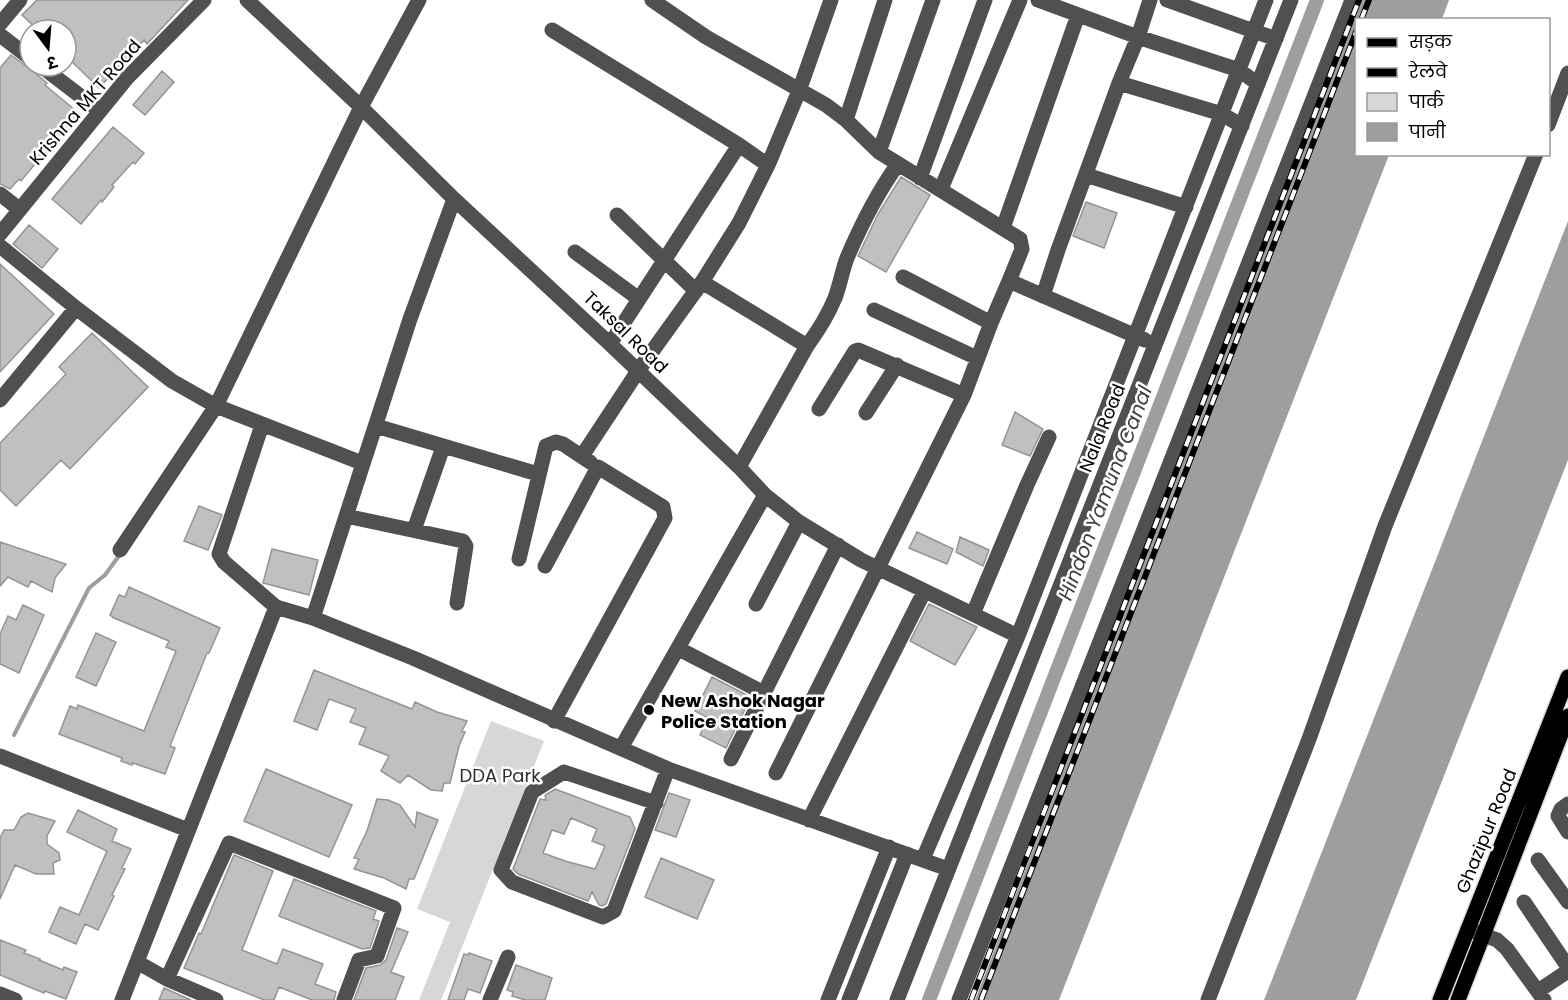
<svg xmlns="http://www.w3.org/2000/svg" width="1568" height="1000" font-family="Poppins,'Noto Sans Devanagari',sans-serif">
<rect width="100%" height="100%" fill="#fff"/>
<path fill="#d7d7d7" d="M491,721l53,20 -103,259h-22l31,-78 -33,-13z"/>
<path fill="#9e9e9e" d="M1360,0h89l-7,19 -86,1v134l33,1 -330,845h-84z
M1568,221v239l-212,540h-92z"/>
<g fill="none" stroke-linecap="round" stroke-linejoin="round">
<path stroke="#9e9e9e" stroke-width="4" d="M14,735l75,-147 16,-13 16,-22"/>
<path stroke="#9e9e9e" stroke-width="14" d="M929,1000l388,-1000"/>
</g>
<path fill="#c0c0c0" stroke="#949494" stroke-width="1.5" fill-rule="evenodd" d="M37,0h151l-41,44 -3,-4 -45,48 -33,-32v-26h-28l-16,-15z
M11,55l18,13 18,15 -2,2 36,30 -15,18 -3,-3 -42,51 -2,-2 -9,10 -10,-5v-116z
M162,71l12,11 -29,33 -12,-10z
M113,127l31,26 -9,11 -2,-2 -21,23 2,2 -12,15 -1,-2 -20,24 -29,-25z
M901,177l29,18 -44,77 -28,-16 20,-42z
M1086,202l31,11 -13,35 -31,-12z
M29,225l29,24 -16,19 -29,-24z
M0,264l54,50 -54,58z
M92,333l56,54 -78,82 -9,-9 -45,46 -16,-16v-47l66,-69 -7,-7z
M1015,412l28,17 -13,27 -28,-11z
M199,506l23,9 -14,35 -24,-9z
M917,532l36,17 -6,15 -38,-16z
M960,537l29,13 -6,16 -27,-14z
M0,542l66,22 -11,14 -3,14 -21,-11 -3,6 -20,-10 -8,9z
M272,549l46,11 -9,35 -46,-12z
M129,587l91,41 -11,25h-2l-37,93 5,2 -10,26 -32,-11 -1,2 -11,-4 1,-3 -63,-24 11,-28 7,3 1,-4 66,26 32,-80 -10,-4 3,-6 -55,-23 -4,-3 9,-20 6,2z
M929,604l48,23 -22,38 -45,-24z
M23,605l21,10 -25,58 -19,-9v-30l8,-18 8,4z
M96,633l20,9 -20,44 -20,-9z
M314,670l98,39 3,-7 22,10 30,9 -5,10 3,1 -6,14 -9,37h-6l-2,8 -11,-1 -23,-15 -8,8 -19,-12 8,-15 -30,-12 7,-16 -16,-6 6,-13 -27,-10 -12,31 -23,-9z
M712,677l39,20 -25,51 -26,-13 8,-17 -13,-7z
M266,769l86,36 -23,52 -85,-36z
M555,789l75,28 5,12 -29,75 -4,2 -3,-1 -7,-13 -4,9 -70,-27 -5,-5 27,-70 6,1 -1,-5zM571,818l26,11 -5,12 13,5 -10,23 -30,-8 -22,-8 9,-23 12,4z
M669,793l21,7 -14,37 -21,-7z
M377,799l11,1 12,5 15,22 2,-15 21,8 -24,59h-5l-3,10 -22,-11 -30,-9 5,-10 -5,-1 13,-27z
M78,810l39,19 -5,12 19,8 -9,19 3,1 -13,26 2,1 -16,34 -13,-6 -9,20 -27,-12 11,-25 19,8 28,-64 -40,-19z
M28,813l27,8 -8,15v8l12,9 1,7 -7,3 1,11h-18l-21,-9 -15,34v-61l4,-8h10l7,-13z
M234,855l39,16 -31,79 35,14 6,-15 40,15 -8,20 21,8 -2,8h-22l-33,-13 -5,13h-10l-80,-32 15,-35 2,1z
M661,858l53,22 -17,39 -52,-22z
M294,879l82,32 -3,8 6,2 -9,27 -8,1 -83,-33z
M397,928l11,4 -17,40 13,5 -9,23h-41l12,-32 14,-3 6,-5z
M0,940l26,10 -2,3 16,6 -1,1 24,10 1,-3 13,5 -11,27 -21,-8 -1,2 -44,-18z
M469,953l23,8 -12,32 -12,-4 -4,11h-16l16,-46 4,1z
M516,965l36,13 -7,22h-20l-13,-4 1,-4 -6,-2z
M164,988l27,12h-32z"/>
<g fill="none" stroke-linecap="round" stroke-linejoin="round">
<g stroke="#dbdbdb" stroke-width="18">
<path id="major" d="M1440,1000l128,-323
M1458,1000l110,-284"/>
</g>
<path stroke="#505050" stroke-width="15" d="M247,0l114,107 93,92 156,145 129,123 26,28 34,27 62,38 157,76
M652,0l54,37 120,68 20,15 33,32 141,87 2,10 -13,32 136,59
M1038,0l100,37 101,33 19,14
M1167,0l109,39
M0,24l20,-24
M552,30l187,115 -129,199
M0,35l30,23
M41,66l59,45
M1119,83l103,31 20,12
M846,120l39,-120
M1548,125l20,-52
M739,145l29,20 31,-74 32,-91
M879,152l54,-152
M1086,175l100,32
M920,178l65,-178
M941,189l79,-189
M0,194l19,15
M617,215l79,76
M1003,228l75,-213
M0,234l127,-156 77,-78
M0,246l76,62 96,73 44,25 146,57
M575,252l64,47
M903,277l88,46
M702,282l105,64
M1043,296l15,-46 61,-167 19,-46 12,-37
M874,310l103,48
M0,400l76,-92
M819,409l36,-58 3,-1 106,45
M866,413l31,-48
M262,425l-43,129 5,8 52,45
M376,426l162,48
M582,456l56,-85 64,-89 37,-59 29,-58
M739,467l68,-121c11,-15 21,-31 28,-48 5,-13 7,-27 12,-40 14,-33 30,-65 51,-94
M346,516l117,25 3,5 -9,57
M414,530l29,-83
M120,550l96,-144 145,-299 58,-107
M519,559l27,-113 10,-4 7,2 27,18
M545,566l53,-99 65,40 2,11 -111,203
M756,604l43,-82
M973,614l54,-129 22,-48
M313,618l97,-299 44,-120
M679,649l85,44
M621,748l144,-253
M0,756l188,74
M731,759l107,-214
M776,773l188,-378 27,-72 18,-42
M656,803l-92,-31 -32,20 -31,78 11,12 91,35 11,-6 54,-142
M1568,804l-7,5 -3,7 10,16
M809,820l115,-228
M923,859l95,-223 248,-636
M1538,860l30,42
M1524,902l44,65
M1468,929l29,11 10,9 37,51
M137,962l30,17 49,21
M167,979l62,-136 165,65 -17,48 -18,4 -15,40
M1538,991l30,-20
M0,994l15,6
M122,1000l154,-393 37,11 100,40 255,111 280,100
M490,1000l18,-43
M828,1000l61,-153
M849,1000l58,-146
M897,1000l394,-1000
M959,1000l393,-1000
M1208,1000l101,-261 76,-213 151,-372"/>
<use href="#major" stroke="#000" stroke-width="15"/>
<g stroke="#000" stroke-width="6">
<path id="rail" d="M1361,20l8,-20
M971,1000l388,-1000
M981,1000l375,-968"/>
</g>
<use href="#rail" stroke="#fff" stroke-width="4" stroke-dasharray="11" stroke-linecap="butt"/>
</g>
<circle fill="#000" stroke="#fff" stroke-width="2" cx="649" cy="710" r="6"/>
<g text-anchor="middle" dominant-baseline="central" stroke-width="5" stroke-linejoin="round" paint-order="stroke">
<g font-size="18" fill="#000" stroke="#fff">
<text transform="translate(85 102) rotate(-49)">Krishna MKT Road</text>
<text transform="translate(626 332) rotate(44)">Taksal Road</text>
<text transform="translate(1102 428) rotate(-68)">Nala Road</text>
<text transform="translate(1486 831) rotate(-68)">Ghazipur Road</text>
</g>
<g font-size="18" font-weight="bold" fill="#000" stroke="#fff" text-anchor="start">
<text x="661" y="700">New Ashok Nagar<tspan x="661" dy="21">Police Station</tspan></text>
</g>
<g font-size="18" fill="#2e2e2e" stroke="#fff">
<text x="500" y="775">DDA Park</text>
</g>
<g font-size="20" font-style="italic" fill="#3f3f3f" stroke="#fff">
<text transform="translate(1105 493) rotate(-69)">Hindon Yamuna Canal</text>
</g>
</g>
<rect x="1355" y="18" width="195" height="138" fill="#ffffff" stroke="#999999" stroke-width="1.5"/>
<rect x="1367" y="38" width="30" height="9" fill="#000000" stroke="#999999" stroke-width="1.5"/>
<text x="1409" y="48" font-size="18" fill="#000000">सड़क</text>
<rect x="1367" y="68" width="30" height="9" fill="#000000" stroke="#999999" stroke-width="1.5"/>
<text x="1409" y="78" font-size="18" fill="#000000">रेलवे</text>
<rect x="1367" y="93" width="30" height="18" fill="#d7d7d7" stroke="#999999" stroke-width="1.5"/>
<text x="1409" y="108" font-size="18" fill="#000000">पार्क</text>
<rect x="1367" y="123" width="30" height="18" fill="#9e9e9e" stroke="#999999" stroke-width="1.5"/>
<text x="1409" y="138" font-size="18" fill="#000000">पानी</text>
<g transform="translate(48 48) rotate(164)"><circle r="28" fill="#ffffff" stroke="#999999" stroke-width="1.5"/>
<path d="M0-4.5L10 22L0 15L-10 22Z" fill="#000000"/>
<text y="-9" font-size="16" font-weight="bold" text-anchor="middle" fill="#000000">उ</text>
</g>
</svg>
